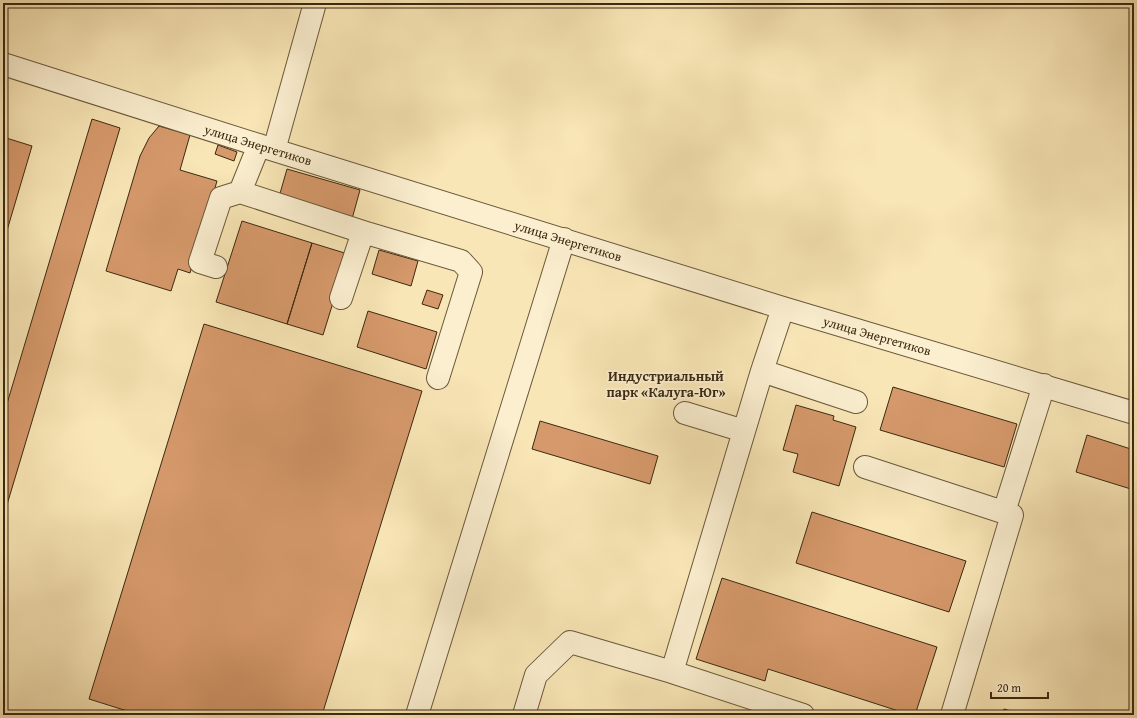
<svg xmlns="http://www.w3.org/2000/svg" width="1137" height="718" font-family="'Gentium Book Plus',serif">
<rect width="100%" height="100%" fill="#f9e6b6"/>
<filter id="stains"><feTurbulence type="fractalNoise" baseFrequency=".005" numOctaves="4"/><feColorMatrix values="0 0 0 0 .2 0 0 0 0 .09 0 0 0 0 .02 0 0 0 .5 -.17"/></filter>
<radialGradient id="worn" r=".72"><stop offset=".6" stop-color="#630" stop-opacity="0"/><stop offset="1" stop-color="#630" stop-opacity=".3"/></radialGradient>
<path fill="#d6996b" stroke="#3b2910" d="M92,119l28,9 -117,390v-101z
M159,126l31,9 -10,35 37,11 -27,92 -12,-4 -7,22 -65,-20 34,-115 9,-18z
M3,137l29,9 -29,98z
M218,145l19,7 -3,9 -19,-7z
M287,169l73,21 -8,29 -73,-22z
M242,221l70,22 -25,81 -71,-22z
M312,243l36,11 -25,81 -36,-11z
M379,250l39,11 -7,25 -39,-12z
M427,290l16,5 -5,14 -16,-5z
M368,311l69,21 -11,37 -69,-22z
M204,324l218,67 -100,324h-182l-51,-16z
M893,387l124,37 -13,43 -124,-37z
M796,405l38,11 -1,4 23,7 -17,59 -46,-14 5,-18 -15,-4z
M540,421l118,35 -8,28 -118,-35z
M1087,435l47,15v40l-58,-18z
M812,512l154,49 -17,51 -153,-49z
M722,578l215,69 -22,68h-4l-143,-46 -3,12 -69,-22z
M1004,709l21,6h-23z"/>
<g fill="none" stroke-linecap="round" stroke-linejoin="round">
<g stroke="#6a583a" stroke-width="24">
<path id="minor" d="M3,64l271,86 509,158 351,105
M274,150l41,-147
M240,192l123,40 -22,66
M363,232l98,29 10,11 -33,106
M216,267l-16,-5 21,-64 19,-6 19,-47
M762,371l94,31
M685,413l59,18
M865,467l147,48 -60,200
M1004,512l40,-127
M672,672l90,-301 21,-63
M417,715l147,-476
M524,715l12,-40 34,-33 102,30 131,43"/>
</g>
<use href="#minor" stroke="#fbefd0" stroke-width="22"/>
</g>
<g text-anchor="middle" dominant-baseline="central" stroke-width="3.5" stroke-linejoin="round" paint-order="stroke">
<g font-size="13" fill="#3b2910" stroke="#fbefd0">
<text transform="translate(258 145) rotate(17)">улица Энергетиков</text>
<text transform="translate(568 241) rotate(17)">улица Энергетиков</text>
<text transform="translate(877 336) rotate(16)">улица Энергетиков</text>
</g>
<g font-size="14" font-weight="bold" fill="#3b2910" stroke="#fbefd0">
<text x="666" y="376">Индустриальный<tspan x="666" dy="16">парк «Калуга-Юг»</tspan></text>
</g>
</g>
<rect width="1137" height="718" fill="none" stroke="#f9e6b6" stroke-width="16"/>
<rect x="4" y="4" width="1129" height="710" fill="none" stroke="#3b2910" stroke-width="2"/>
<rect x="8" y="8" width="1121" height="702" fill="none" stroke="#3b2910"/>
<path d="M991 692v6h57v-6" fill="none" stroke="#3b2910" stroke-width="2"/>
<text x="997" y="692" font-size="12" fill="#3b2910" stroke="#fbefd0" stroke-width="3" paint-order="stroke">20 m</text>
<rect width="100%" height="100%" filter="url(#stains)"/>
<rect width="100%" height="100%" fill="url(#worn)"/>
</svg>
